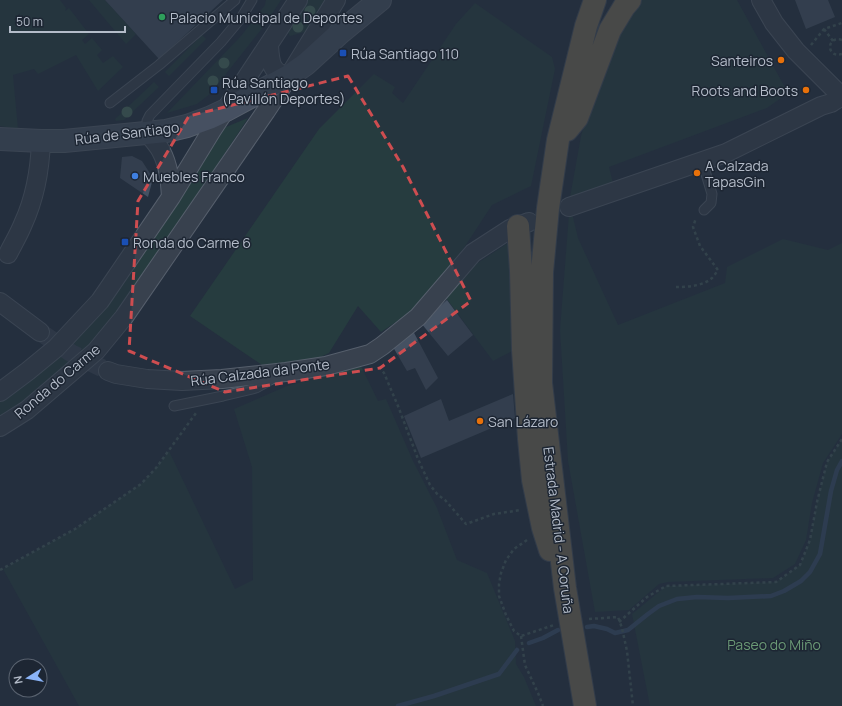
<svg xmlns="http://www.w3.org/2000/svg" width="842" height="706" font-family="Manrope,sans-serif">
<rect width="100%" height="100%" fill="#242f3e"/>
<path fill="#263c3f" d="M0,0h60l6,8 -1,3 4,-3 20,26 -7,6 3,4 7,-6 10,12 -5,5 6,8 10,-7 10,11 -25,24 -22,-36 -38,19 -4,-5 -21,6 5,54 -18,-3z
M89,0h16l31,34 -10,10z
M266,0h15l-17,26 -54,68 -13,10 -30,9 74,-77 24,-31z
M307,0h20l-22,32 -15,4 -2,-3 3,-10z
M642,0h95l51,93 -21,15 -158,59 5,20 -45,16 12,-67 8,-27 26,-66 18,-33z
M475,3l77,54 3,12 -24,117 -39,19 -34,52 -44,53 -33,22 -23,-26 -29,47 -13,6 -54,6 -72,-49 129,-187 55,-55 21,13 -3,6 11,10 53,-79z
M202,35l4,4 -37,37 -4,-4z
M154,82l5,5 -35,33 -8,1 -1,-2z
M248,118l-117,179 -41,49 -54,47 -36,26v-24l70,-52 151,-214z
M572,213l6,25 40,87 107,-42 2,-16 56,-28 45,11 14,-7v191l-19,29 -11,40 -6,37 -11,24 -22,14 -105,4 -9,2 -30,26 -34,2 -27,-151 -8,-131 9,-116z
M508,243l8,9 2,96 -25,13 -47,-63 24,-30z
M361,366l17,35 8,-2 27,62 24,47 20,52 30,13 28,68 1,23 8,13 12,29h-457l-76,-137 72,-40 66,-45 15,-16 13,-17 66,138 18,-9 -1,-113 -18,-58 53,-23z
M842,439v267h-192l-18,-92 34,-28 110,-4 24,-17 10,-25 7,-38 10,-40z"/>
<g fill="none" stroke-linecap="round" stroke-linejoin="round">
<path stroke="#394c67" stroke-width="4.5" d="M587,627l7,-1 13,3 8,4 13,-3 20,-16 11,-8 18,-7 20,-2 31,1 43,-2 13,-5 17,-10 9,-9 10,-18 11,-63 6,-21 5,-9
M529,643l14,-5 15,-8
M398,706l36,-10 65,-22 18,-24"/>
</g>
<path fill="#455162" d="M105,0h118l-64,59z
M795,0h33l7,17 -29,12z
M132,156l10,5 9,14 1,7 -4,15 -28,-19 2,-21z
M447,300l26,35 -25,21 -27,-33z
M412,329l26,49 -12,12 -11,-22 -8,3 -14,-24z
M513,394l2,24 -94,40 -17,-42 37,-17 8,22z"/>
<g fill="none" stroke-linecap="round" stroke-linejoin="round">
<path stroke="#3a4453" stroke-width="18" stroke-dasharray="18 9" stroke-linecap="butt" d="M40,332l31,21 37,18"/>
<g stroke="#565f6c" stroke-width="11">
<path id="lane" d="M110,103l49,-38 76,-65
M148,133l-1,-12 3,-6 71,-73 20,-24 11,-18
M702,161l10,33 -1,9 -7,7
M174,406l49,-10 33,-8 18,-10"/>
</g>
<g stroke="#565f6c" stroke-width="20">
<path id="street" d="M761,0l13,23 22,28 46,46
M269,45c1,15 1,29 20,31
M148,133c4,6 10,12 13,18 8,15 9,30 10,46
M569,207l157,-54 95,-47 10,-3 11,-7
M8,254c5,-10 11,-20 15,-30 12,-26 17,-54 18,-83
M0,302l40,30
M108,371l8,3 31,5 35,2 40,-2 64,-7 40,-6 44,-12 12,-8 36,-29 55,-64 37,-24 19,-7
M0,392l28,-21 28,-23 44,-47 71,-104 41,-67 86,-130
M0,427l27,-17 69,-59 28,-34 142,-206 23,-35 47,-76"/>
</g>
<g stroke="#565f6c" stroke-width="24">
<path id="secondary" d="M0,139l41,2h23l102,-10 21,-5 22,-8 17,-8 63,-34 17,-12 35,-32 39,-32"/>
</g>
<g stroke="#434c59" stroke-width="24">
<path id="highway" d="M567,130l10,-12 33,-88 14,-23 6,-7
M518,226l3,45 2,79 6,89 4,41 10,48 7,22
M585,706l-20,-118 -24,-205 1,-111 6,-64 10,-68 28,-114 9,-26"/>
</g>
<path stroke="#44595c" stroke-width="2.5" stroke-dasharray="3 3" stroke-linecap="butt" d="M824,29l9,12
M842,40c-16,-5 -16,19 0,14
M811,45l13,-16 18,-6
M676,287c12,0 27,-1 36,-9 2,-2 4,-5 6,-8l-18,-24 -7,-19 3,-9
M379,367l5,6 14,33 20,53 12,26 8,10 7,5 21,24 28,-10 27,-4
M527,540l-13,9 -8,11 -5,13 -2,11v12l7,19 8,16 7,5 33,-11
M0,570l75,-41 66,-45 15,-16 40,-55
M589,619l29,-2 4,11 5,23 6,55
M619,622l28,-25 19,-11 110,-4 24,-17 10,-25 7,-38 10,-40 15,-23
M521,636l4,29 13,28 5,13"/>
<use href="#lane" stroke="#38414e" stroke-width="9"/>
<use href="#street" stroke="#38414e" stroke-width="18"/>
<use href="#secondary" stroke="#465061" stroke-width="22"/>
<use href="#highway" stroke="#746855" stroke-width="22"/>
</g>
<g fill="#4b6a5d">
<circle cx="310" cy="11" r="5.5"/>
<circle cx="298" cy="27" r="5.5"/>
<circle cx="224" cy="63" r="5.5"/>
<circle cx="213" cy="81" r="5.5"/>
<circle cx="127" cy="112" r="5.5"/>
</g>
<path d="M0 0H842V706H0ZM348,76l55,91 68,134 -91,67 -155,24 -96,-41 9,-150 51,-85z" fill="#242f3e" fill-opacity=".55" fill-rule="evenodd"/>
<path fill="none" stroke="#ce4d50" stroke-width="3" stroke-dasharray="8 5" stroke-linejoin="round" d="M348,76l55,91 68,134 -91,67 -155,24 -96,-41 9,-150 51,-85z"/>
<circle fill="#2e9e5b" stroke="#1d2633" stroke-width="1.5" cx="162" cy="17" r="4"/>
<g fill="#1a4fb4" stroke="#1d2633" stroke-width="1.5">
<rect x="339" y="49" width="8" height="8" rx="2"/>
<rect x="210" y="86" width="8" height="8" rx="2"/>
<rect x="121" y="238" width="8" height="8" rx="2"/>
</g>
<g fill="#e8710a" stroke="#1d2633" stroke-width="1.5">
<circle cx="781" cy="60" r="4"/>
<circle cx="806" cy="90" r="4"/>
<circle cx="697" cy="173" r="4"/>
<circle cx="480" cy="421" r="4"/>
</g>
<circle fill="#3f7fe0" stroke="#1d2633" stroke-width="1.5" cx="135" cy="176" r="4"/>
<g text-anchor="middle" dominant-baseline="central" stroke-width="3" stroke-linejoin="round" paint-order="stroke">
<g font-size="14" fill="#b4bcc9" stroke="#1d2633" text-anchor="start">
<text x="170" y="17">Palacio Municipal de Deportes</text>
<text x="351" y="53">Rúa Santiago 110</text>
<text x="773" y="60" text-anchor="end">Santeiros</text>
<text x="222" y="82">Rúa Santiago<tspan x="222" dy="16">(Pavillón Deportes)</tspan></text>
<text x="798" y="90" text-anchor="end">Roots and Boots</text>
<text x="705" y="165">A Calzada<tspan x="705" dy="16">TapasGin</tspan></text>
<text x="143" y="176">Muebles Franco</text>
<text x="133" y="242">Ronda do Carme 6</text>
<text x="488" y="421">San Lázaro</text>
</g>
<g font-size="14" fill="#b4bcc9" stroke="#1d2633">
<text transform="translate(127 133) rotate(-7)">Rúa de Santiago</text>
<text transform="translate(260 372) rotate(-7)">Rúa Calzada da Ponte</text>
<text transform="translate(57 381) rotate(-40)">Ronda do Carme</text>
<text transform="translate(559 530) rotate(83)">Estrada Madrid - A Coruña</text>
</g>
<g font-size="14" fill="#6b9a76" stroke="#1d2633">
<text x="774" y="644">Paseo do Miño</text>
</g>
</g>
<g transform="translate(28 678) rotate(259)"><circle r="19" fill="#1d2633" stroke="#59626f"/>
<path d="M0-3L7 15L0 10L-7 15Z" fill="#8ab4f8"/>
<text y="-6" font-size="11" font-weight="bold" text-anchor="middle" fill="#b4bcc9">N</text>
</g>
<path d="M10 26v6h115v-6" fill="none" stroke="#b4bcc9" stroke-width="2"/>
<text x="16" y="26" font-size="12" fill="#b4bcc9" stroke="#1d2633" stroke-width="3" paint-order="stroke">50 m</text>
</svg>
